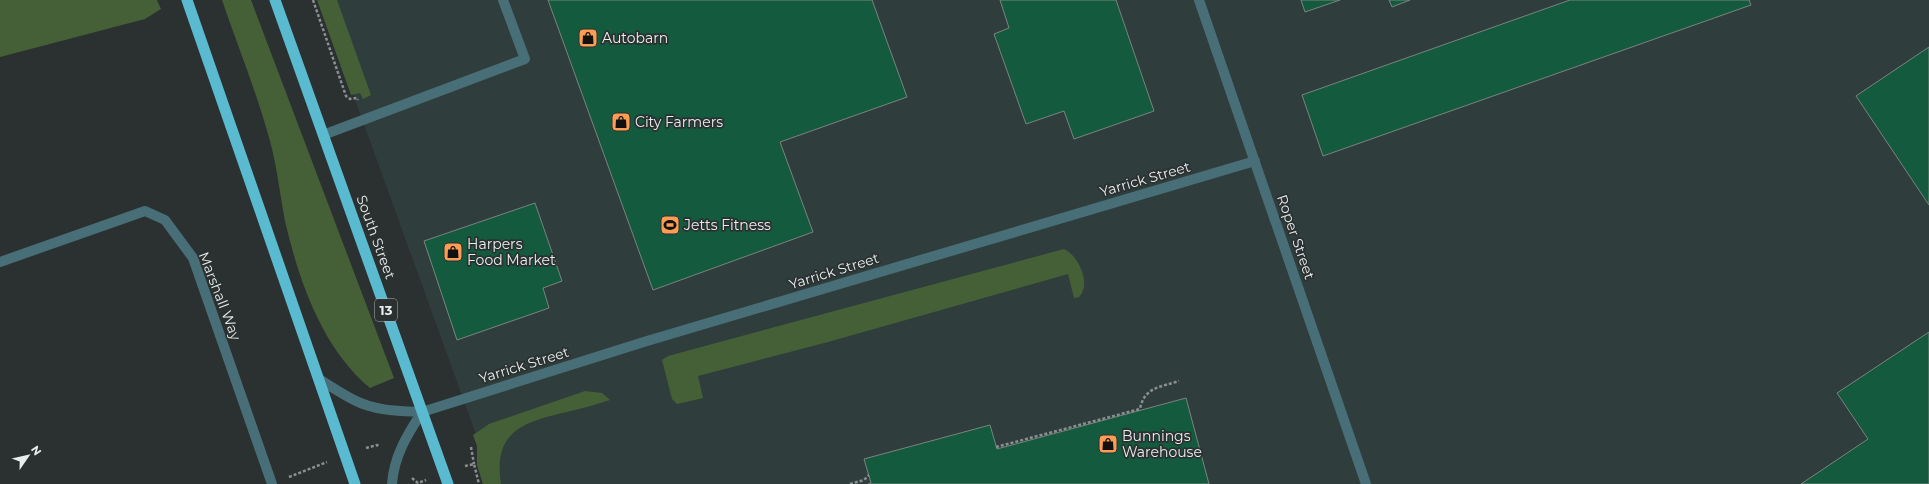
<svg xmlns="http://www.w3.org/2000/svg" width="1929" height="484" font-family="Montserrat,sans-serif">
<rect width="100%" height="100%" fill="#2a3130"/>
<path fill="#2f3e3d" d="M319,0h1610v484h-1435z"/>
<path fill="#456037" d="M0,0h157l4,9 -16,10 -145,38z
M222,0h29l143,378 -24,10c-48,-40 -71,-107 -85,-167 -5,-27 -8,-54 -15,-80 -13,-48 -32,-94 -48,-141z
M317,0h20l34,95 -8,4 -3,-6 -9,2z
M1064,249c14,6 28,35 15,48l-5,1 -6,-24 -240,68 -130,34 5,22 -26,6 -5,-5 -10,-39 6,-4z
M585,391l17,2 8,7c-13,4 -26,8 -39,11 -44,10 -79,18 -70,73h-18l-6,-19v-19l-4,-11 16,-11z"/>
<path fill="#135a3e" stroke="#7c837f" d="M548,0h324l35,97 -127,45 33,90 -160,58z
M1000,0h116l38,111 -80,28 -10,-28 -38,13 -32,-90 15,-6z
M1301,0h39l-35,12z
M1389,0h21l-18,7z
M1570,0h179l2,5 -428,151 -21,-61z
M1929,47v158l-73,-109z
M535,203l27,78 -19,7 6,20 -92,32 -33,-99z
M1929,332v152h-128l67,-45 -31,-46z
M1186,398l23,86h-341l3,-1 -7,-24 126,-34 7,24z"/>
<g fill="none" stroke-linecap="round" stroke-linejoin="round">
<path stroke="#8a8f8f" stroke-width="2.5" stroke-dasharray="3 2" stroke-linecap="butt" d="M313,0l33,96 4,3 7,-1 1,2
M471,447l3,17
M996,447l144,-38c4,-22 21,-22 39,-28
M366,448l11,-3 3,2
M465,466l9,-2 5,20
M289,477l38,-15
M412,478l6,5 8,-3
M850,484l14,-4 5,-5"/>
<path stroke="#486f78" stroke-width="10" d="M323,135l202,-76 -22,-59"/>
<path stroke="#486f78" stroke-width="10" d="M1199,0l167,484
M0,262l145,-51 20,9 28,38 79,226
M319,379c11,7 23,15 35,21 21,11 45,11 68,12l225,-71 608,-180
M392,484c2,-28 15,-49 30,-72"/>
<path stroke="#5abad0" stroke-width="11" d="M187,0l168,484
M275,0l173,484"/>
</g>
<defs>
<g id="shop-square" transform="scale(1)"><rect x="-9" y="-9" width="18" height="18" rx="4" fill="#fc9d53" stroke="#2a3130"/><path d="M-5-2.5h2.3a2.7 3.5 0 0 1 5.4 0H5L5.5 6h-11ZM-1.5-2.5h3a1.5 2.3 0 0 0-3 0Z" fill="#111"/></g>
<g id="stadium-square" transform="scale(1)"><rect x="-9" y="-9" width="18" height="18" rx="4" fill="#fc9d53" stroke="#2a3130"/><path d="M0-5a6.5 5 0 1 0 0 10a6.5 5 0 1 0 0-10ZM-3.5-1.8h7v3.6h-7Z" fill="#111"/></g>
</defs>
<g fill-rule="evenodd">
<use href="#shop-square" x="588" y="38"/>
<use href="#shop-square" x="621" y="122"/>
<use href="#stadium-square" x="670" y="225"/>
<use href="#shop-square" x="453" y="252"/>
<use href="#shop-square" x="1108" y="444"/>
</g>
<g text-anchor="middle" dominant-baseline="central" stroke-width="3.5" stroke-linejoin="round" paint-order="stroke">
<rect fill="#2a3130" stroke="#b0b5b4" stroke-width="1" x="375" y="299" width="22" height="22" rx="3"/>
<g font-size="13" font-weight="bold" fill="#e9eded">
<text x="386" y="310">13</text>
</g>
<g font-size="14" fill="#e9eded" stroke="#2a3130" text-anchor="start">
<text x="602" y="38">Autobarn</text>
<text x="635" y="122">City Farmers</text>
<text x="684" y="225">Jetts Fitness</text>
<text x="467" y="244">Harpers<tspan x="467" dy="16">Food Market</tspan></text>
<text x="1122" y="436">Bunnings<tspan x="1122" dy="16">Warehouse</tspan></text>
</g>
<g font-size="14" fill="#e9eded" stroke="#2a3130">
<text transform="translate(1145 179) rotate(-16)">Yarrick Street</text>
<text transform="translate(376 237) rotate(70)">South Street</text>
<text transform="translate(1296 237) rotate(71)">Roper Street</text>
<text transform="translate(834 271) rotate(-17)">Yarrick Street</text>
<text transform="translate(220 296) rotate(69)">Marshall Way</text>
<text transform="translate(524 365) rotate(-17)">Yarrick Street</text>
</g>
</g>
<g transform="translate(28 456) rotate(56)" stroke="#2a3130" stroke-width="3" paint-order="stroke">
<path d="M0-3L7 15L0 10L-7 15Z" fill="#e9eded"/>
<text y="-6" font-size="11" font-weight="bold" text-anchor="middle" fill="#e9eded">N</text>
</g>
</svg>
